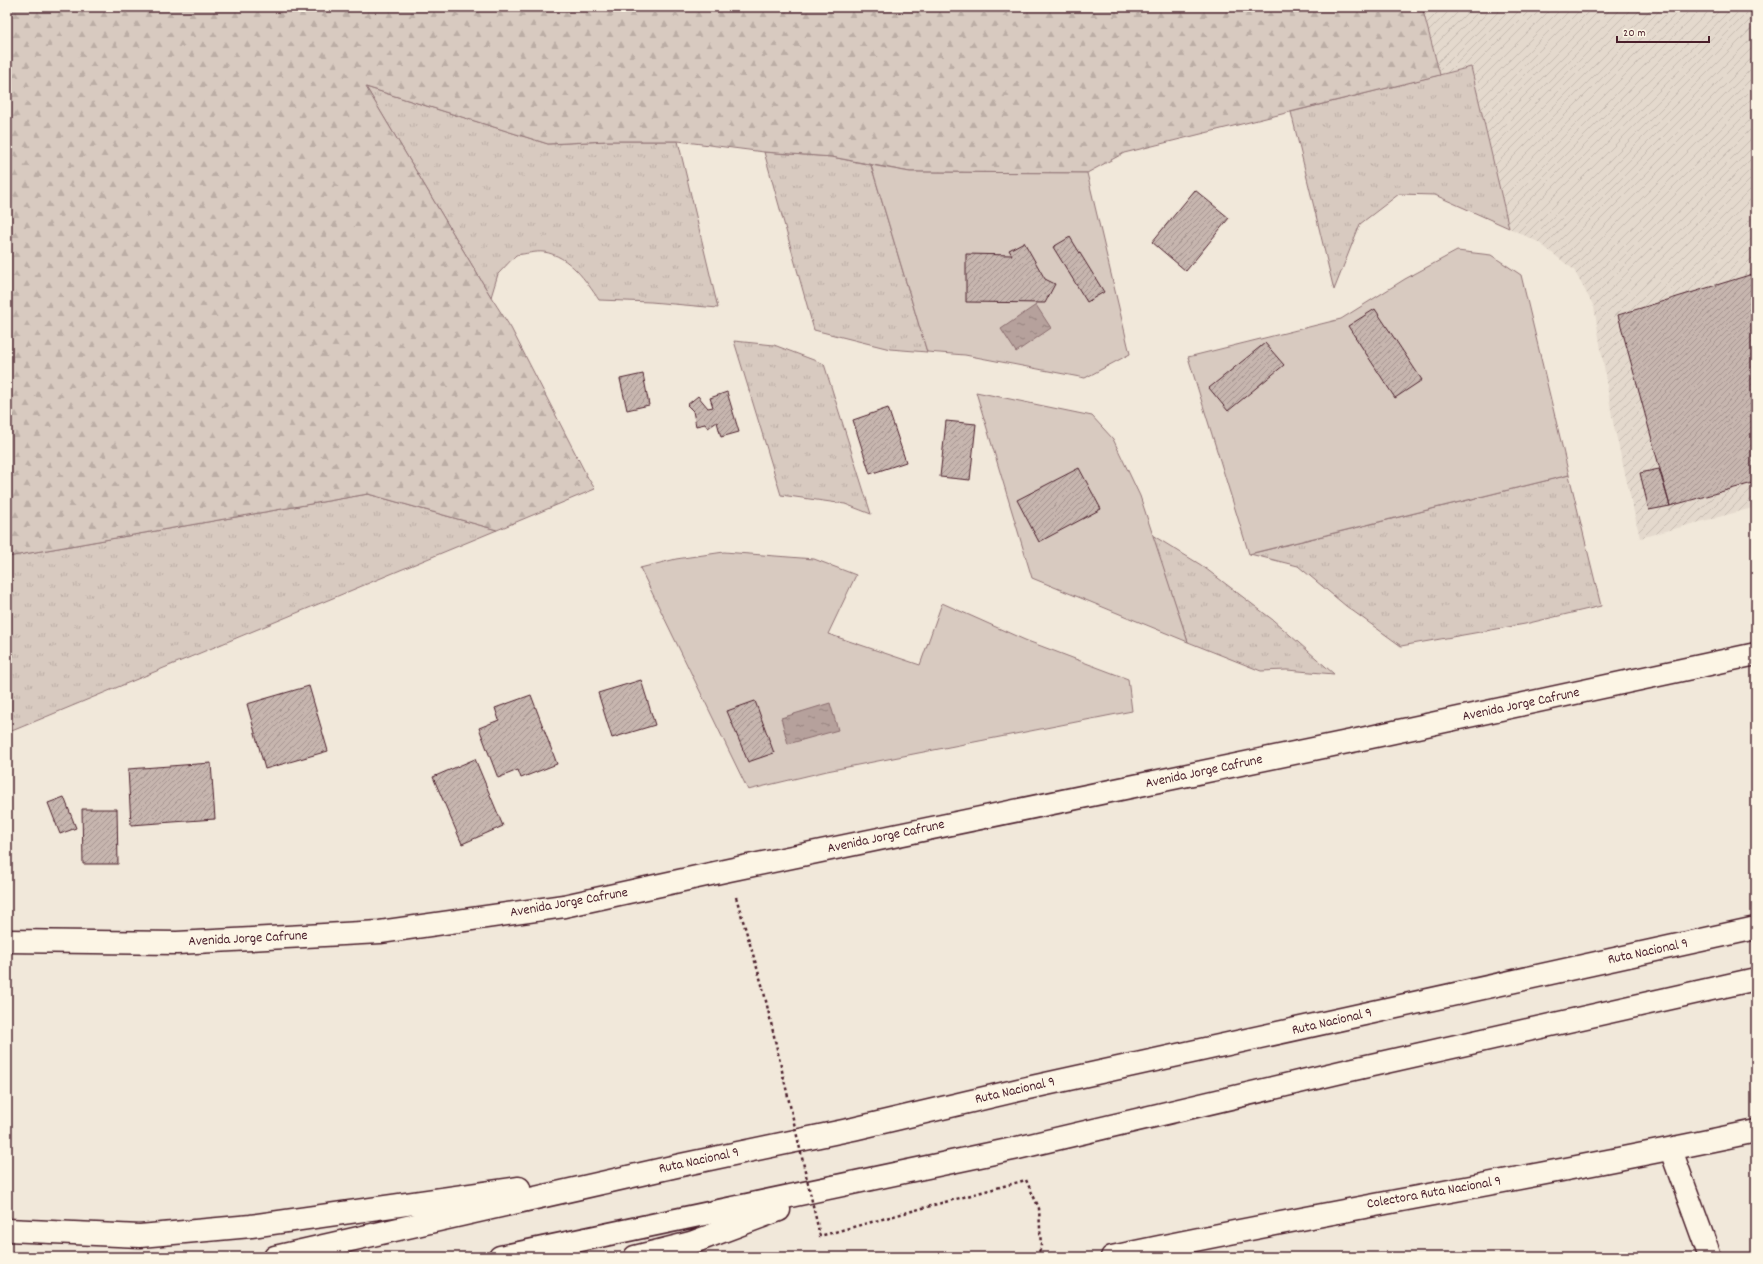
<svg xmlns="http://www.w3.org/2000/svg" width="1763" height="1264" font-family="Dekko,sans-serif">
<defs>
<pattern id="industrial-furrows" width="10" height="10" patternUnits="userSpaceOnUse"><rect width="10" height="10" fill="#e4d9cd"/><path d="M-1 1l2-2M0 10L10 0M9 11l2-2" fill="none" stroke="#c5bab0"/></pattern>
<pattern id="grass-tufts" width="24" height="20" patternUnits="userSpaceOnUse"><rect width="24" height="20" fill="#d8cac0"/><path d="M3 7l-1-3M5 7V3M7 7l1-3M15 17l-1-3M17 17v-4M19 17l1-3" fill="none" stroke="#bbada5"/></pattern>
<pattern id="forest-firs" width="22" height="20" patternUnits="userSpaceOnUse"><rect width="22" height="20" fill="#d8cac0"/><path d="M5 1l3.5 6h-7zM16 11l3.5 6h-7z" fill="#bbada5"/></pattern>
<pattern id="water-ripples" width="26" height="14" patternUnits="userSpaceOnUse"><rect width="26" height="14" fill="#b6a19c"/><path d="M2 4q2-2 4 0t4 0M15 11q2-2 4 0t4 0" fill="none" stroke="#96837f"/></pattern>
<pattern id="building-hatch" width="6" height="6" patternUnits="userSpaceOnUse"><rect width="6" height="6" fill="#c7b6af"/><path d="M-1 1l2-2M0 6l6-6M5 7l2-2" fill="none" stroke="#a4938f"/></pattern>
</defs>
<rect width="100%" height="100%" fill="#f1e8da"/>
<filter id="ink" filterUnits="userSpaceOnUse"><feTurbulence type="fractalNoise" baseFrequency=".025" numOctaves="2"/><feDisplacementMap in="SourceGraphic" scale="8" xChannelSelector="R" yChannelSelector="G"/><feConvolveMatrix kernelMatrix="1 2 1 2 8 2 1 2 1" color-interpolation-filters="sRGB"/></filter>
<g filter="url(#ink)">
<path fill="url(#industrial-furrows)" d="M1422,7h334v500l-116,31 -27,-116 -19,-115 -20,-37 -36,-28 -29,-14 -38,-161 -31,8z"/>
<path fill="url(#grass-tufts)" stroke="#917476" d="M1471,67l38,161 -74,-33 -36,-1 -39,30 -26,66 -43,-178z
M366,87l182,57 59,-3h71l40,167 -67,-6 -52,-2c-13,-19 -29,-44 -55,-48 -8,-1 -19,2 -28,3l-18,19 -7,23z
M764,152l68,5 39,8 56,187 -37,-3 -76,-19z
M734,341l40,4 50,19 47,150 -26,-10 -64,-9z
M1569,475l32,131 -76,18 -124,22 -55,-40 -48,-40 -48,-12z
M368,494l129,36 -490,203v-176z
M1152,535l49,30 72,55 61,54 -47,-4 -26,1 -73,-29z
M7,1254l102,1 -7,2h-95z"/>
<path fill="url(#forest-firs)" stroke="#917476" d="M7,7h1415l18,68 -316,78 -37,20 -177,-1 -78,-15 -68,-5 -86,-11h-71l-59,3 -182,-57 125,210 20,31 77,150 7,11 -98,41 -129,-36 -361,63z"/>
<path fill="#d8cac0" stroke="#917476" d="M871,165l39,7 177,1 43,181 -45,24 -120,-23 -38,-3z
M1457,251l34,4 30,20 48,200 -320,79 -61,-197 153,-38 64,-40z
M976,392l116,24 21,23 27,57 48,146 -156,-64z
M724,552l90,7 42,16 -28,59 92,31 22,-62 83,37 103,39 4,32 -305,60 -79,19 -108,-222 36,-9z"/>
<path fill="url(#water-ripples)" stroke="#8b6d6f" d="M1036,305l15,23 -35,24 -15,-23z
M830,703l8,27 -50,14 -7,-26z"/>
<path fill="url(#building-hatch)" stroke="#4a1f2b" d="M1195,190l34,28 -43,53 -34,-29z
M1070,237l34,55 -17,10 -34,-55z
M1024,242l21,37 10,5 -10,19 -79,-1v-48l46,1 -3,-5z
M1756,273v209l-86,24 -52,-191z
M1375,309l47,71 -27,18 -47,-72z
M1265,343l19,22 -56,46 -19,-23z
M643,374l6,31 -22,5 -7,-31z
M727,392l12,40 -18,5 -4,-15 -9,6 -3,-4 -9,2 -3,-15 -6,-6 11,-9 10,12 5,-1 -3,-9z
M888,408l18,54 -36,12 -17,-54z
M946,421l30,3 -6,56 -30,-3z
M1079,468l22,41 -62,33 -22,-42z
M1659,469l11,37 -21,4 -9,-37z
M641,680l14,45 -43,13 -14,-45z
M309,686l19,65 -63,18 -18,-65z
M531,695l26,69 -36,14 -3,-8 -20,8 -19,-50 20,-8 -4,-12z
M755,701l19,52 -26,9 -21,-51z
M475,759l28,67 -41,18 -29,-67z
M211,763l4,56 -84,6 -3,-56z
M64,797l12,31 -16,6 -12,-31z
M82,809h35l1,55h-35z"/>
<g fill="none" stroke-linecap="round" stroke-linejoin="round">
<g stroke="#4a1f2b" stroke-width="25">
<path id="minor" d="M1671,1150l39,107"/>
</g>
<g stroke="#4a1f2b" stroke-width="25">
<path id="tertiary" d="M7,941l170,2 203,-11 184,-26 165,-36 628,-130 399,-86
M1112,1257c214,-46 430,-80 644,-126"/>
</g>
<g stroke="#4a1f2b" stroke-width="25">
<path id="motorway" d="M7,1230l133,6 111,-10 268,-38
M275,1257l406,-92 172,-36 170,-40 733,-161
M500,1257l513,-108 341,-80 402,-90
M635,1257l56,-14 88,-33"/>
</g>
<path stroke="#4a1f2b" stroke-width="2.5" stroke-dasharray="3 3" stroke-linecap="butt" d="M736,897l27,91
M1036,1257l5,-9 -2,-40"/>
<use href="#minor" stroke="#fcf5e5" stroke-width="22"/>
<use href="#tertiary" stroke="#fcf5e5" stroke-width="22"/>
<use href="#motorway" stroke="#fcf5e5" stroke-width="22"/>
<path stroke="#4a1f2b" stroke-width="2.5" stroke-dasharray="3 3" stroke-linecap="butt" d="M763,988l57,248 206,-56 13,28"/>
</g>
</g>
<g text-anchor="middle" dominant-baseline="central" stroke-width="3" stroke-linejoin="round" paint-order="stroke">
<g font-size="14" fill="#4a1f2b" stroke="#fcf5e5">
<text transform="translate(1521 705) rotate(-12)">Avenida Jorge Cafrune</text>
<text transform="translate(1204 772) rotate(-12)">Avenida Jorge Cafrune</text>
<text transform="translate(886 837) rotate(-12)">Avenida Jorge Cafrune</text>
<text transform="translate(569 903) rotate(-10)">Avenida Jorge Cafrune</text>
<text transform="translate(248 939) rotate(-3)">Avenida Jorge Cafrune</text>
<text transform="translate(1648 952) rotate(-12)">Ruta Nacional 9</text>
<text transform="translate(1332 1022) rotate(-13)">Ruta Nacional 9</text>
<text transform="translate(1015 1091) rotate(-13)">Ruta Nacional 9</text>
<text transform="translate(699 1161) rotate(-12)">Ruta Nacional 9</text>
<text transform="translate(1434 1193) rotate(-10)">Colectora Ruta Nacional 9</text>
</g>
</g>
<rect width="1763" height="1264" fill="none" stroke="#fcf5e5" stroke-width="24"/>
<rect x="12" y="12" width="1739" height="1240" fill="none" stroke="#4a1f2b" stroke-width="1.5" filter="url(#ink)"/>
<path d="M1617 36v6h92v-6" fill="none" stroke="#4a1f2b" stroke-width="2"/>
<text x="1623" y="36" font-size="12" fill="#4a1f2b" stroke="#fcf5e5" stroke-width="3" paint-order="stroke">20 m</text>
</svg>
